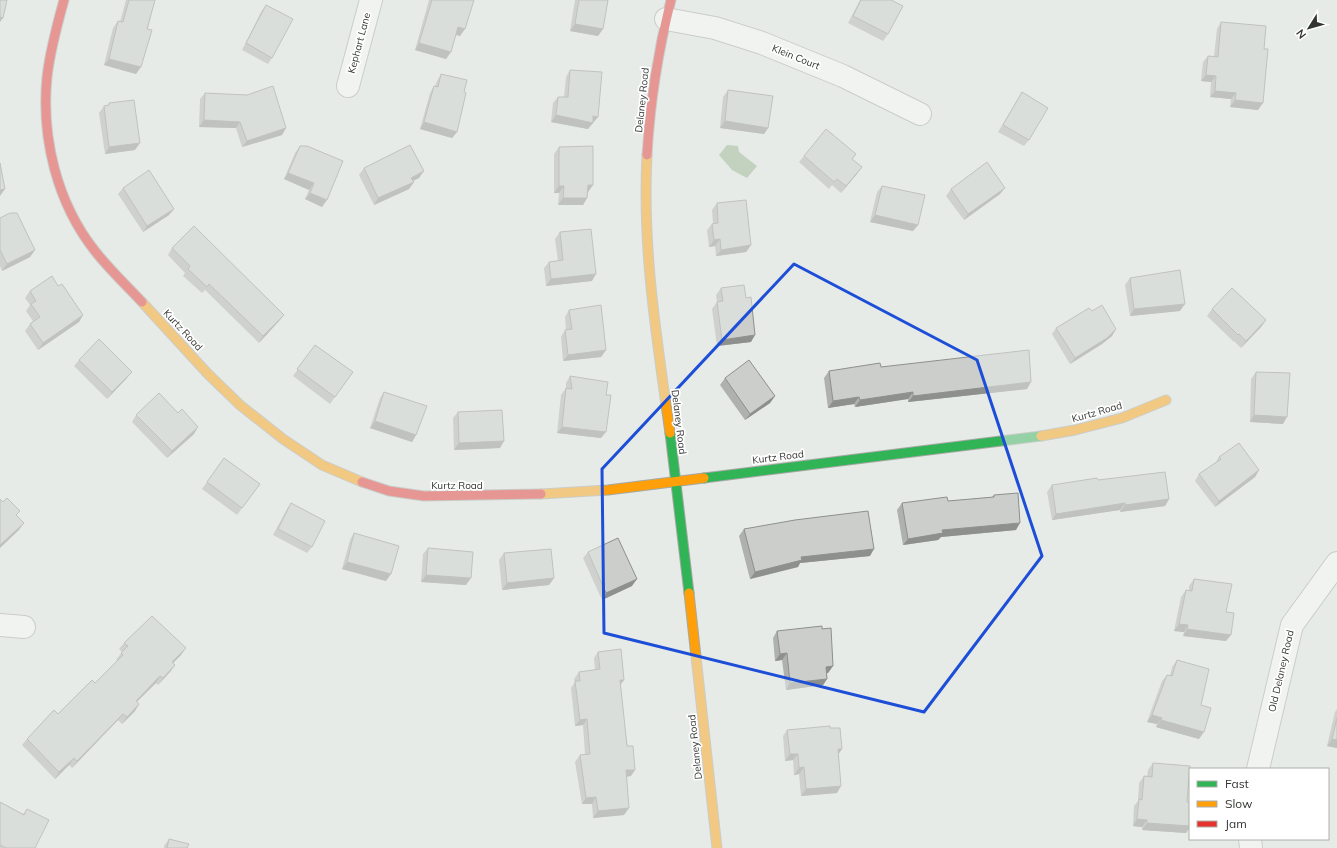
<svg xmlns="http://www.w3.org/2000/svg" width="1337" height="848" font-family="Mulish,sans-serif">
<rect width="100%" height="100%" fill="#e7ebe7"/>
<path fill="#94b38e" d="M727,145l11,1 1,6 18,14 -10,12 -15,-8 -13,-15z"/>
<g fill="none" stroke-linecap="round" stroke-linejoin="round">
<g stroke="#a6a8a5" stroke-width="24">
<path id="street" d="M666,19l49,9 47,15 81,33 77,38
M348,86l23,-86
M0,625l24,2
M1258,769l34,-144 45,-62
M1250,839l1,9"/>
</g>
<g stroke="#a6a8a5" stroke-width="11">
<path id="fast" d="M670,433l19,160
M704,478l337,-42"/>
</g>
<g stroke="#a6a8a5" stroke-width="11">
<path id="slow" d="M647,155c-5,94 10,185 23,278
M142,302l66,72 32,31 43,34 39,26 40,17
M1041,436l34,-6 47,-12 44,-18
M541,494l67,-4 96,-12
M689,593l28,255"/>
</g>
<g stroke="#a6a8a5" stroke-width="11">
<path id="jam" d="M64,0c-7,25 -14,51 -17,77 -6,61 10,126 48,174 14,18 32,35 47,51
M647,155c3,-53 11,-104 24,-155
M362,482l27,9 35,5 117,-2"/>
</g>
<use href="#street" stroke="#fbfcfb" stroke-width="22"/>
<use href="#fast" stroke="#30b455" stroke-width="9"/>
<use href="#slow" stroke="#ff9f0a" stroke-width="9"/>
<use href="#jam" stroke="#e5322d" stroke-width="9"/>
</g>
<path fill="#afb1ae" d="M126,0h29l-19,74 -32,-9 9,-37 5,-7 2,1z
M429,0h45l-14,36 -4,-1 -10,24 -31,-9z
M575,0h33l-10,36 -28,-5z
M860,0h31l-3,34 -5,7 -35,-18z
M266,5l6,53 -4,6 -26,-14 19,-38z
M1221,22l37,88 -28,-3 1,-8 -21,-2 1,-15 -10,-1 2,-19 5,-6h6l3,-27z
M570,70l23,53h-1l-4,6 -37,-7 2,-19 5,-6h6l2,-20z
M441,74l16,58 -5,6 -32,-9 10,-36 4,-7h1l2,-5z
M728,90l40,38 -4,6 -44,-6 3,-31z
M1022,92l7,48 -5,6 -26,-14z
M205,93l81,35 -4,7 -40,12 -6,-19 -37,-1 1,-28z
M109,103l26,47 -30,4 -6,-41 5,-7 4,-1z
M300,146l22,61 -17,-8 4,-9 -25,-11 11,-26z
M559,147l34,38 -5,7 -1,6 -4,7h-25l1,-12h-5v-39z
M856,154l-4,6 10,7 -21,26 -9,-8 -3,4 -30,-27 5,-6z
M364,168l55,10 -6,3 1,1 -5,7 -35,16 -15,-30z
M882,186l36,39 -5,6 -43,-9 7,-30z
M123,188l51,21 -5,6 -26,17 -25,-38z
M951,189l49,5 -36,26 -18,-24z
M717,203l34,42 -5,7 -30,4 -1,-10 -6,1 -2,-17 5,-6 1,-1 -1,-13z
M0,218l35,32 -5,7 -28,14 -2,-5z
M560,232l32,49 -46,5 -2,-18 5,-6 9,-1 -3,-22z
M172,248l112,67 -5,6 -20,22 -54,-53 -3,3 -19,-17 2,-3 -17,-18z
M1130,278l50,33 -50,5 -5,-31z
M58,286l25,29 -4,7 -41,28 -13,-19 5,-7 3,-3 -7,-10 4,-6 -5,-7 5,-7z
M721,288l30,54 -34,4 -5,-37 5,-7 -1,-7z
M1212,309l54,11 -5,7 -20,21 -7,-7v1l-27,-26z
M569,310l37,40 -5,7 -38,4 -2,-24 4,-7h1l-1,-13z
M1092,311l24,18 -4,7 -10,8 -32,20 -18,-30 4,-6z
M315,345l38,27 -23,32 -37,-28z
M79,360l48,18 -20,21 -33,-33z
M881,367l146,22 -119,13v-3l-53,8 -1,-3 -26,4 -4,-30 5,-7z
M1256,372l27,52 -33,-2 1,-43z
M570,376l36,19 -5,43 -44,-5 4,-38 5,-7v-5z
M725,378l50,18 -5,7 -25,17 -25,-35z
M384,392l32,43 -4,7 -42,-14 10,-30z
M458,412l42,36 -46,2 -1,-32z
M178,413l16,21 -27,24 -35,-36 4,-7z
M1219,457l40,13 -4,7 -40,30 -20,-26 4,-7 17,-12z
M224,458l36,26 -23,31 -35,-26z
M1098,480l71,19 -4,7 -45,6v-2l-68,10 -5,-28 5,-7z
M994,495l22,35 -75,7 -3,3 -35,5 -6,-35 5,-7 46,-2 44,-4z
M291,503l21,44 -5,6 -34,-18 14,-26z
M744,529l126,27 -70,7 -2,4 -48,12 -11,-43z
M354,533l32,48 -44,-12 8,-29z
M428,548l38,37 -45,-3 2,-28z
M588,552l44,34 -30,14 -19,-42z
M504,553l50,25 -5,7 -47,5 -3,-30z
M1194,579l32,33v29l-43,-5 1,-4 -10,-1 7,-34 5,-7h3v-4z
M822,629l11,37 -5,7h-1v6l-4,6 -37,5 -4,-30 -7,1 -2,-23 4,-7z
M124,643l57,12 -8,8 2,2 -5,7 -12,13 -2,-2 -19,19 2,2 -4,7 -13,13 -4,-4 -46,48 -3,-3 -14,14 -33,-34 5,-6 68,-56 22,-22 -1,-1 6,-8 -3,-3z
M598,652l26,28 -4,6 11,90 -5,1 -2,38 -31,3 -1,-14h-10l-7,-42 5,-7 5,-1 -2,-29 -8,1 -4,-38 4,-6 -1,-3 5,-7 16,-2 -1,-12z
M1177,660l24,45 -2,34 -43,-12 1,-3 -10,-2 15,-41 5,-6 3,1 2,-9z
M1337,709v39l-10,-2 8,-34z
M830,728l12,21 -4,5 -1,39 -36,3 -2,-22 -5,1 -1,-15 -8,1 -2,-25 4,-6z
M1153,763l34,39h3v25l-4,6 -44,-3v-3l-9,-1 1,-20 4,-5 1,-18 5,-7 3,1 1,-7z
M0,802l23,12 4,-5 8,39h-35z
M169,839l18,9h-23v-2z"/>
<path fill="#8e908d" d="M0,17l3,1 -3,4z
M575,24l28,5 -5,7 -28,-5z
M458,27l7,2 -5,7 -7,-2z
M419,43l32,9 -5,7 -31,-9z
M109,59l32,8 -5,7 -32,-9z
M1206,75l10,1 -5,6 -10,-1z
M1215,91l21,2 -5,6 -21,-2z
M1235,100l28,3 -5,7 -28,-3z
M556,115l37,1 5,1 -10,12 -37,-7z
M204,120l36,2 -4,6 -37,-1z
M725,121l43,7 -4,6 -44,-6z
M424,122l33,10 -5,6 -32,-9z
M286,128l-4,7 -40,12 5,-6z
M140,143l-5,7 -30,4 4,-7z
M862,167l-5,7 -16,19 5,-7z
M424,171l-5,7 -13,6 5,-6z
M288,173l26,10 -5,7 -25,-11z
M414,182l-5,7 -35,16 4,-7z
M588,185h5l-5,7h-5z
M559,186h5l-5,7h-5z
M1005,188l-5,6 -36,26 4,-6z
M5,189l-5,7v-6z
M310,193l17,7 -5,7 -17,-8z
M563,198h24l-4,7h-25z
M174,209l-5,6 -26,17 4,-6z
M875,215l43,10 -5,6 -43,-9z
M720,239l-5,7 -6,1 5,-7z
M751,245l-5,7 -30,4 5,-6z
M35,250l-5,7 -28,14 5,-7z
M596,274l-4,7 -46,5 5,-7z
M1185,304l-5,7 -50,5 4,-7z
M83,315l-4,7 -41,28 5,-7z
M284,315l-5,6 -20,22 4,-7z
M1266,320l-5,7 -20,21 5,-7z
M1116,329l-4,7 -10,8 -32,20 5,-6z
M755,335l-4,7 -34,4 5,-6z
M606,350l-5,7 -38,4 5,-6z
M132,372l-5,6 -20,21 5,-7z
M1031,382l-4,7 -119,13 5,-6z
M913,392l-5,7 -53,8 5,-7z
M775,396l-5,7 -25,17 5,-6z
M859,397l-5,7 -26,4 5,-7z
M1254,415l33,2 -4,7 -33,-2z
M375,421l41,14 -4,7 -42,-14z
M198,427l-4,7 -27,24 5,-7z
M562,427l44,5 -5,6 -44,-5z
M504,441l-4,7 -46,2 5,-7z
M1259,470l-4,7 -40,30 4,-6z
M1169,499l-4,7 -45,6 5,-7z
M1125,503l-5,7 -68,10 4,-6z
M24,523l-5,7 -19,18v-3z
M1020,523l-4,7 -75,7 -3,3 -35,5 5,-6 34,-9z
M874,549l-4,7 -70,7 -2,4 -48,12 5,-7 46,-15z
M347,562l44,12 -5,7 -44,-12z
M426,575l45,3 -5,7 -45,-3z
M554,578l-5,7 -47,5 5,-7z
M637,579l-5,7 -30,14 4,-7z
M1179,624l9,1 -4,7 -10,-1z
M1187,629l44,6 -5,6 -43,-5z
M186,648l-5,7 -14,14 5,-7z
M787,653l-5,7 -7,1 5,-7z
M175,665l-5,7 -12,13 5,-7z
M833,666l-5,7 -7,1 5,-7z
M160,676l-4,7 -25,24 5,-6z
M827,679l-4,6 -37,5 4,-7z
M620,680h4l-5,6z
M139,704l-4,7 -13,13 5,-7z
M123,714l-5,6 -46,48 5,-7z
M1152,715l10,3 -5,6 -10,-2z
M587,719l-4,6 -8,1 5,-6z
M1161,720l43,12 -5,7 -43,-12z
M1332,739l5,1v8l-10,-2z
M838,749h4l-4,6z
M790,754h8l-5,6 -8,1z
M74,758l-5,7 -14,14 4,-7z
M804,767l-5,7 -5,1 5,-7z
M626,770h9l-4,6 -10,1z
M841,786l-4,7 -36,3 5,-7z
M596,797l-4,7h-10l4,-6z
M629,808l-5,7 -31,3 5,-7z
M1137,819l10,1 -5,7 -9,-1z
M1147,823l43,3v1l-4,6 -44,-3z"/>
<path fill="#cbceca" stroke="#8e908d" d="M0,0h7l-4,18 -3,-1z
M129,0h26l-8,29 5,1 -11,37 -32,-8 9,-38 5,1z
M432,0h42l-9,29 -7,-2 -7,25 -32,-9z
M579,0h29l-5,29 -28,-5z
M861,0h30l12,6 -15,28 -35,-18z
M266,5l27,14 -21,39 -26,-15z
M1221,22l45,4 -2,23h4l-5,54 -28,-3 1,-7 -21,-2 1,-15 -10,-1 2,-19 10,1z
M570,70l32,2 -4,45 -5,-1v7l-37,-8 2,-18h10z
M441,74l26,6 -3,12 2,1 -9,39 -33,-10 10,-36 4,1z
M273,86l13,42 -39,13 -7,-19 -36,-2 1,-27 42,2z
M728,90l45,6 -5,32 -43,-7z
M1022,92l26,16 -19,32 -26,-15z
M134,100l6,43 -31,4 -5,-41 5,-1v-2z
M826,129l30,25 -4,5 10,8 -16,19 -9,-7 -3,3 -30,-26z
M410,145l14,26 -13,7 3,4 -36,16 -14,-30z
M300,146h7l36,15 -16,39 -17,-7 4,-10 -26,-10z
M593,146v39h-5l-1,13h-24l1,-12h-5v-39z
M987,162l18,26 -37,26 -17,-25z
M0,163l5,26 -5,1z
M149,170l25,39 -27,17 -24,-38z
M882,186l43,9 -7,30 -43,-10z
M746,200l5,45 -30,5 -1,-11 -6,1 -2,-16 6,-1 -1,-20z
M10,213h7l18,37 -28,14 -7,-14v-32z
M194,226l90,89 -21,21 -54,-52 -2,3 -19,-18 2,-3 -18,-18z
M591,229l5,45 -45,5 -2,-17 14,-2 -3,-28z
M1180,270l5,34 -51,5 -4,-31z
M52,276l6,10 4,-2 21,31 -40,28 -13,-19 10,-7 -9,-13 5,-3 -6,-10z
M744,285l2,13 5,-1 4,38 -33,5 -5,-38 6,-1 -2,-13z
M1232,288l34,32 -20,21 -7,-7 -1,1 -26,-26z
M601,305l5,45 -38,5 -3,-25 7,-1 -3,-19z
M1102,305l14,24 -9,9 -32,20 -19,-30 33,-20 3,3z
M99,339l33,33 -20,20 -33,-32z
M315,345l38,27 -18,25 -38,-28z
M1029,350l2,32 -118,14v-4l-53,8 -1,-3 -26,4 -4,-30 51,-8 1,4z
M749,360l26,36 -25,18 -25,-36z
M1256,372l34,1 -3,44 -33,-2z
M570,376l38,6 -2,13h5l-5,37 -44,-5 4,-39 6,1z
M384,392l43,14 -11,29 -41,-14z
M159,393l19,20 4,-4 16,18 -26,24 -36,-36z
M502,410l2,31 -45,2 -1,-31z
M1239,443l20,27 -40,31 -20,-27 22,-15 -2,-2z
M224,458l36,26 -18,24 -35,-26z
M1165,472l4,27 -44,6v-2l-69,11 -4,-29 45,-7 1,2z
M1018,493l2,30 -78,7 1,3 -35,6 -6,-36 45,-6 1,4 46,-4v-2z
M7,498l13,13 -4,4 8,8 -24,22v-46l3,3z
M291,503l34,18 -13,26 -34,-18z
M868,511l6,38 -73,8 1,3 -47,12 -11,-43 51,-9z
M354,533l45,13 -8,28 -44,-12z
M618,538l19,41 -31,14 -18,-41z
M428,548l45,4 -2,26 -45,-3z
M551,549l3,29 -47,5 -3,-30z
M1194,579l38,5 -6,28 8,1 -3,22 -44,-6 1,-4 -9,-1 7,-34 6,1z
M152,616l34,32 -14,14 3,3 -12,13 -3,-2 -24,25 3,3 -12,13 -4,-3 -46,47 -3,-3 -15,14 -32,-33 27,-29 4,4 34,-34 3,3 28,-28 -2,-2 7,-7 -4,-3z
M822,626v3l9,-1 2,38 -7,1 1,12 -37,4 -3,-30 -7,1 -3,-23z
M621,649l3,31h-4l7,66h6l2,24h-9l3,38 -31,3 -2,-14 -10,1 -6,-43 10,-1 -3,-35 -7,1 -5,-39h5l-1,-9 21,-3 -2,-17z
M1177,660l32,9 -8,36 10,3 -7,24 -43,-12 1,-2 -10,-3 15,-40 5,1z
M1337,718v22l-5,-1z
M830,726v2h10l2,21h-4l3,37 -35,3 -2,-22 -5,1 -1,-14h-8l-3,-24z
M1153,763l37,3 -3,36h3v24l-43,-3v-3l-10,-1 2,-20 3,1 2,-24 8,1z
M0,802l24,13 3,-6 22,11 -14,28h-29l-6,-3z
M169,839l20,5 -2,4h-20z"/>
<path d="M0 0H1337V848H0ZM794,264l183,96 65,196 -118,156 -320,-79 -2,-164z" fill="#e7ebe7" fill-opacity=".55" fill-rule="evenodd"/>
<path fill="none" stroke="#1d4ed8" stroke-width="3" stroke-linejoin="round" d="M794,264l183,96 65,196 -118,156 -320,-79 -2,-164z"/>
<g text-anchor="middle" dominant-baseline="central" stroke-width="3.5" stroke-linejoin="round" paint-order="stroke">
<g font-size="10" fill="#323532" stroke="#fff">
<text transform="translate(359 43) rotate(-75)">Kephart Lane</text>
<text transform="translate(796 57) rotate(22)">Klein Court</text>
<text transform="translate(642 100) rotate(-84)">Delaney Road</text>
<text transform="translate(183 330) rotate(47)">Kurtz Road</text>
<text transform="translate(1097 412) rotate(-16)">Kurtz Road</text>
<text transform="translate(679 422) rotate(83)">Delaney Road</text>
<text transform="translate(778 457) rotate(-7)">Kurtz Road</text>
<text x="457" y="485">Kurtz Road</text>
<text transform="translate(1281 671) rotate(-77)">Old Delaney Road</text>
<text transform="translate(695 747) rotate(-96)">Delaney Road</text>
</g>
</g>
<rect x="1189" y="768" width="140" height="72" fill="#ffffff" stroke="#adaead"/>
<rect x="1197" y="781" width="20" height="6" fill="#30b455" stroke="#adaead"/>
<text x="1225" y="788" font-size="12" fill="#323532">Fast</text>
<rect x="1197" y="801" width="20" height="6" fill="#ff9f0a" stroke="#adaead"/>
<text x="1225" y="808" font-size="12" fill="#323532">Slow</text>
<rect x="1197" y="821" width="20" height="6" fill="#e5322d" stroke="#adaead"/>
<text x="1225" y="828" font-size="12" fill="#323532">Jam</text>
<g transform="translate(1309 28) rotate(233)" stroke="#ffffff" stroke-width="3" paint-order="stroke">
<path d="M0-3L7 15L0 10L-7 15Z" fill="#323532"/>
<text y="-6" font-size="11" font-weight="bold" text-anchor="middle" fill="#323532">N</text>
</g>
</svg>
